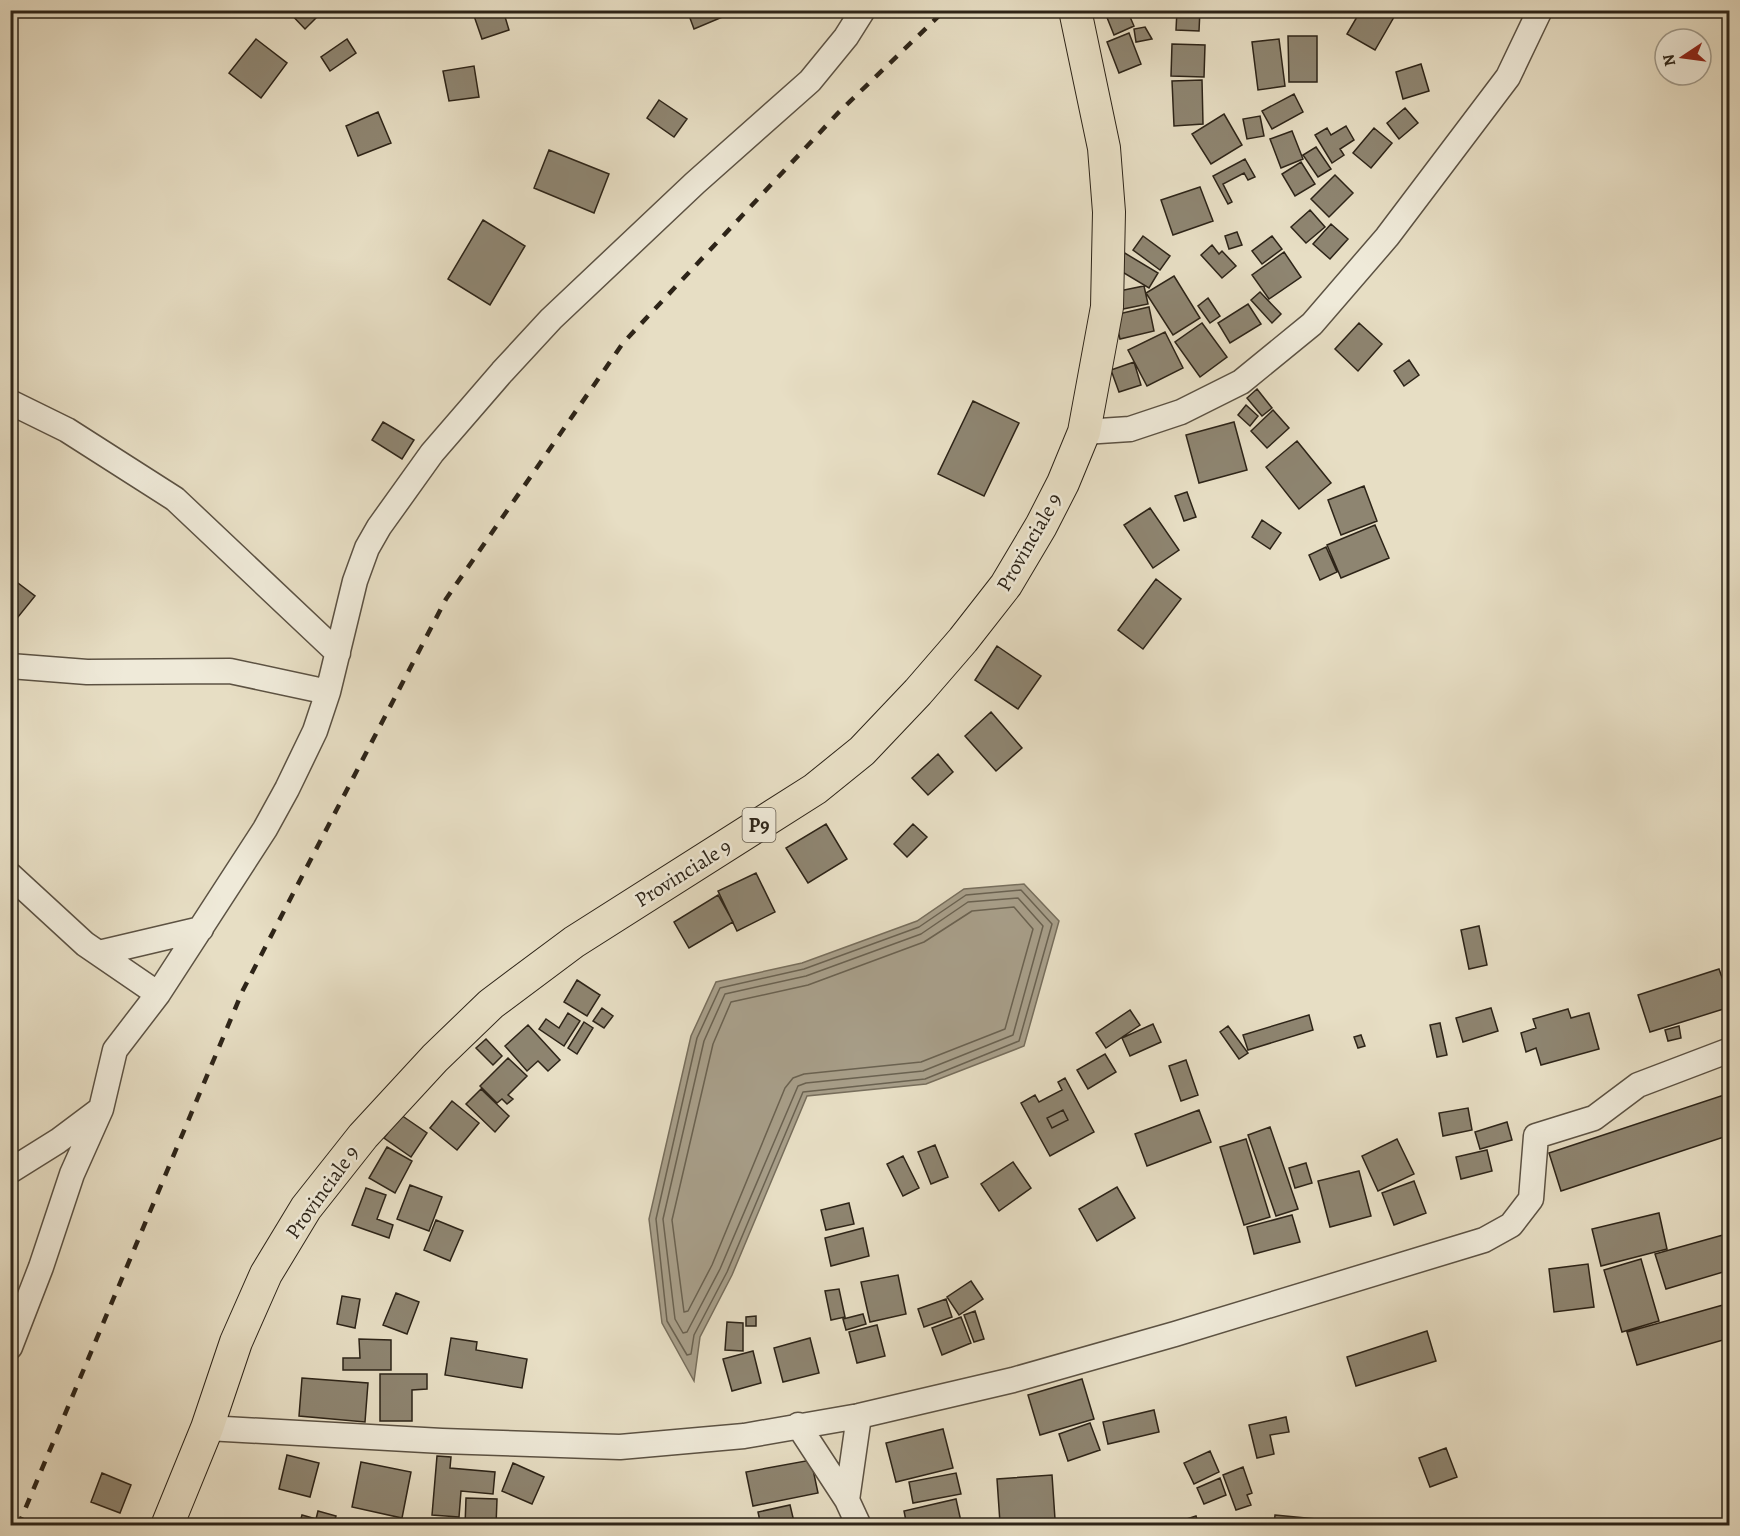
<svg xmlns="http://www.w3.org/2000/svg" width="1740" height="1536" font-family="Alegreya,serif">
<rect width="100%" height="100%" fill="#e7dec4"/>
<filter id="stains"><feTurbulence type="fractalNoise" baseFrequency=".00333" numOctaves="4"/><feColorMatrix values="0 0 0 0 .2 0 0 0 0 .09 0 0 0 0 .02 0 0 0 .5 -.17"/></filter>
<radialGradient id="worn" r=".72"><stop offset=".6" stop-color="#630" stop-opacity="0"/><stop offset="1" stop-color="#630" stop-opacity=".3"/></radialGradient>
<path fill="#a89f8a" stroke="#776e5c" stroke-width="1.5" d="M1024,884l35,37 -35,125 -98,38 -119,12 -75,179 -32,62 -6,44 -32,-58 -13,-104 42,-183 25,-54 86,-19 115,-42 47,-32z"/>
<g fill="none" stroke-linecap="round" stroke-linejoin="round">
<path stroke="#6a6251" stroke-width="1.5" d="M1021,890l31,34 -33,117 -94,38 -122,13 -76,180 -33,63 -3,19 -4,1 -20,-34 -11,-102 41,-181 23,-50 84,-19 115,-42 47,-32z
M1018,898l25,28 -30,109 -90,36 -117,12 -8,3 -78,183 -33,63 -4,1 -8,-14 -12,-100 41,-178 21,-47 81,-18 115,-42 47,-32z
M1014,907l19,22 -28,100 -84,33 -117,12 -11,4 -8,10 -73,177 -24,46 -4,1 -12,-92 41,-176 18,-42 77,-17 116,-43 48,-31z"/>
</g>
<path fill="#8e8571" stroke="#2d2418" stroke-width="1.5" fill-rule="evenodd" d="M287,10h37l-19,19z
M481,10h22l6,20 -27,9 -9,-26z
M564,10h25l-23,7z
M687,10h52l-45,19z
M1104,10h23l7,16 -20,9z
M1177,10h23l-1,21 -23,-1z
M1361,10h22l11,7 -19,33 -28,-16z
M1145,27l7,12 -16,3 -2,-13z
M1129,33l12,31 -22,9 -12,-31z
M1288,36h29v46h-28z
M256,39l31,24 -26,35 -32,-25z
M347,39l9,14 -26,18 -9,-14z
M1279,39l6,47 -27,4 -6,-48z
M1172,44l33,1 -1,32 -33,-1z
M1421,64l8,27 -26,8 -7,-27z
M474,66l5,31 -30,4 -6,-30z
M1202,80l1,44 -29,2 -2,-45z
M1294,94l9,18 -31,17 -10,-18z
M659,100l28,19 -13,18 -27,-19z
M1405,108l13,15 -19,16 -12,-16z
M378,112l13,31 -33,13 -12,-30z
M1224,114l18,31 -31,19 -19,-30z
M1260,116l4,20 -17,3 -4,-20z
M1346,126l8,14 -14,9 4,6 -12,8 -17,-28 12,-7 4,7z
M1374,128l18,15 -21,25 -18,-15z
M1292,131l11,28 -22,9 -11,-29z
M1316,147l15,22 -13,8 -15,-22z
M549,150l60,24 -15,39 -60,-25z
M1245,159l10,18 -7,3 -4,-7 -21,11 9,18 -4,2 -15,-28z
M1301,162l14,22 -20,12 -13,-22z
M1335,175l18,18 -24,24 -18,-18z
M1200,187l13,34 -40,14 -12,-35z
M1310,210l15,17 -19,16 -15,-16z
M483,220l42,26 -35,59 -42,-26z
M1331,224l17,15 -18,20 -17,-15z
M1237,232l5,13 -13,4 -4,-13z
M1143,236l27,20 -10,14 -27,-20z
M1272,236l10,13 -20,15 -10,-13z
M1212,245l7,9 3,-3 14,15 -14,12 -21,-23z
M1123,252l35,21 -9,15 -35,-21z
M1284,252l17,25 -32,22 -17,-24z
M1174,276l26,42 -27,17 -27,-42z
M1144,286l4,18 -30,6 -4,-18z
M1260,292l21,22 -9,9 -21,-23z
M1208,298l12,18 -10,7 -12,-17z
M1248,304l13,20 -31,19 -12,-20z
M1149,307l5,24 -34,8 -6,-24z
M1202,323l25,34 -27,20 -25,-35z
M1359,323l23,21 -24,27 -23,-22z
M1165,332l18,36 -36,18 -19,-36z
M1409,360l10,15 -15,11 -10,-15z
M1134,362l7,23 -22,7 -8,-22z
M1257,389l15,19 -10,8 -15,-18z
M973,401l46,22 -35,73 -46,-22z
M1246,405l12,11 -8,10 -12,-11z
M1273,410l16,18 -22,20 -16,-17z
M383,422l31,18 -12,19 -30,-19z
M1234,422l13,48 -48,13 -13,-48z
M1297,441l34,42 -32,26 -33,-42z
M1364,486l13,35 -36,14 -13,-35z
M1187,492l9,25 -12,4 -9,-25z
M1150,508l29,42 -26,18 -29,-43z
M1262,520l19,13 -11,16 -18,-12z
M1375,525l14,33 -48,20 -14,-33z
M1326,547l11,25 -17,8 -11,-25z
M10,577l25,19 -25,31z
M1156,579l25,20 -38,50 -25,-19z
M997,646l44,30 -23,33 -43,-29z
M991,712l31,36 -26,23 -31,-35z
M938,754l15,18 -25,23 -16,-17z
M826,824l21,35 -39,24 -22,-35z
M913,824l14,13 -20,20 -13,-13z
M756,873l19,39 -38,19 -19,-40z
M718,895l15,27 -44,26 -15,-26z
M1479,926l8,39 -18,4 -8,-39z
M1719,969l11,31v7l-80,25 -12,-37z
M577,980l23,15 -13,21 -23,-14z
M602,1008l11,8 -9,12 -11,-7z
M1491,1008l7,23 -35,11 -7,-24z
M1568,1009l3,9 18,-5 10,36 -58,16 -5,-17 -10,4 -5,-19 15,-5 -3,-9z
M1130,1010l10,15 -34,23 -10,-15z
M568,1013l12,8 -16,25 -25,-17 7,-10 13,9z
M1309,1015l4,15 -65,20 -5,-15z
M584,1022l9,6 -16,26 -9,-6z
M1440,1023l7,32 -10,2 -7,-32z
M1153,1024l8,18 -31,14 -8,-18z
M528,1025l32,35 -12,11 -10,-10 -11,10 -22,-25z
M1228,1026l20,27 -9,6 -19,-27z
M1679,1026l2,12 -13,3 -3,-11z
M1361,1035l4,11 -7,2 -4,-11z
M486,1039l16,17 -9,9 -17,-17z
M1105,1054l11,18 -28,17 -11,-19z
M508,1058l19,18 -19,19 5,4 -6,5 -5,-5 -5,4 -17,-17z
M1186,1060l12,35 -17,6 -12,-35z
M1065,1078l29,54 -44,24 -29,-53 14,-8 4,7 23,-12 -4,-8zM1063,1110l5,10 -16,8 -5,-10z
M481,1089l28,27 -14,16 -29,-28z
M1730,1093v42l-169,56 -12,-38z
M452,1101l27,22 -22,27 -27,-22z
M1468,1108l4,22 -29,6 -4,-23z
M1063,1110l5,10 -16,8 -5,-10z
M1199,1110l12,32 -64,24 -12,-32z
M401,1115l26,18 -16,24 -27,-19z
M1507,1122l5,18 -32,9 -5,-17z
M1270,1127l28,82 -22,7 -28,-81z
M1246,1139l24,78 -26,8 -24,-78z
M1397,1139l17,35 -36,17 -16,-35z
M935,1145l13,32 -17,7 -13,-32z
M387,1147l25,14 -17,32 -26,-15z
M1487,1150l5,21 -31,8 -5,-22z
M903,1156l16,32 -16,8 -16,-32z
M1013,1162l18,26 -32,23 -18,-27z
M1306,1163l6,20 -17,5 -6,-20z
M1359,1171l12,45 -41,11 -12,-46z
M1414,1181l12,32 -32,12 -12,-32z
M410,1185l32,12 -13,34 -32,-12z
M1117,1187l18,31 -38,23 -18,-32z
M366,1188l20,7 -9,24 16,6 -4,13 -37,-13z
M849,1203l5,21 -28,6 -5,-20z
M1659,1213l8,36 -66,17 -9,-37z
M1292,1215l8,27 -46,12 -7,-27z
M436,1220l27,11 -13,30 -26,-11z
M863,1228l6,28 -38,10 -6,-28z
M1730,1233v37l-64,19 -11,-35z
M1641,1259l18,62 -37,11 -18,-62z
M1588,1264l6,43 -40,5 -5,-43z
M898,1275l8,39 -36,8 -9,-40z
M971,1281l12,18 -24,16 -12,-18z
M839,1289l6,28 -14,3 -6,-29z
M396,1293l23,9 -12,32 -24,-9z
M342,1296l18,3 -5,29 -18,-4z
M946,1299l6,18 -28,10 -6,-18z
M1730,1303v35l-93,27 -10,-33z
M975,1311l9,28 -10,3 -10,-27z
M863,1314l3,10 -20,6 -3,-11z
M756,1316v10h-10v-9z
M961,1317l10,26 -29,12 -10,-27z
M727,1322l16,1v28l-18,-1z
M877,1325l8,31 -28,7 -8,-31z
M1427,1331l9,30 -80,25 -9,-29z
M451,1338l26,4 -1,8 51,9 -5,29 -77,-13z
M810,1338l9,35 -36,9 -9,-34z
M359,1339l32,1v30h-48v-12h17z
M753,1351l8,32 -29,8 -9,-32z
M380,1374h47v15l-15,1v31h-32z
M302,1378l66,5 -3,39 -66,-6z
M1082,1379l12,40 -54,16 -12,-40z
M1154,1410l5,22 -51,12 -5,-22z
M1286,1417l3,15 -19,3 4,19 -17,4 -8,-33z
M1090,1423l10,27 -32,11 -9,-27z
M943,1429l10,39 -57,14 -10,-39z
M1446,1448l11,29 -27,10 -11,-29z
M1210,1451l9,21 -25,12 -10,-21z
M287,1455l32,8 -9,34 -31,-8z
M437,1456l14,1 -1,11 45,4 -2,22 -32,-3 -2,26 -27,-2z
M811,1460l7,33 -65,13 -7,-34z
M361,1462l50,10 -9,46 -50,-11z
M513,1463l31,14 -12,27 -30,-13z
M1243,1467l9,26 -5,2 4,10 -15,5 -13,-35z
M102,1473l29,12 -11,28 -29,-11z
M956,1473l5,21 -48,9 -4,-21z
M1052,1475l3,44 -55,4 -3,-44z
M1220,1478l6,17 -22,9 -7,-16z
M466,1498l31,1 -1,27h-31z
M956,1499l6,27h-55l-3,-15z
M790,1505l5,21h-34l-3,-14z
M318,1511l18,5 -3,10h-34l3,-11 14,4z
M1275,1515l41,4v6l8,1h-50z
M1196,1516l3,10h-28v-2z
M223,1520l16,6h-18z"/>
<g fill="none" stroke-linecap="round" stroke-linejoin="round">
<g stroke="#5c5243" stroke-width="27">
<path id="minor" d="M10,402l57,28 108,69 163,154
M1084,432l46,-3 51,-17 60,-30 71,-58 75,-87 121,-160 32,-67
M10,666l77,6 143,-1 98,21
M10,875l75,69 73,50
M99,953l102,-24
M10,1171l48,-30 40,-30
M10,1347l31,-80 31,-93 29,-65 14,-59 43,-56 107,-165 22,-40 28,-58 13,-39 27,-111 12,-33 12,-21 53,-74 70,-81 49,-53 144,-136 115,-102 36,-44 17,-27
M798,1425l49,75 12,26
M207,1428l235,13 178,6 124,-11 115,-20 154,-36 162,-46 309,-94 27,-15 20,-26 5,-63 58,-18 44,-33 92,-35
M847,1500l12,-84"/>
</g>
<g stroke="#2d2418" stroke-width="34">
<path id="major" d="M167,1526l40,-98 29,-86 30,-68 40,-66 57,-72 72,-78 56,-54 83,-62 241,-153 47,-38 56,-59 45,-52 43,-55 35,-59 22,-43 21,-51 23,-125 2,-95 -5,-64 -29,-138"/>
</g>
<use href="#minor" stroke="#efead9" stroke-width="24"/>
<use href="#major" stroke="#e7dec4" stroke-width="32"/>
<path stroke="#2d2418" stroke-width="4.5" stroke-dasharray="10 10" stroke-linecap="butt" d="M18,1526l225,-536 203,-391 177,-256 216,-231 106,-102"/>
</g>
<g text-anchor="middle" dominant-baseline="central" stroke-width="5" stroke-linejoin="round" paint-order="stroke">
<rect fill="#efead9" stroke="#675f52" stroke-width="1.5" x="742.5" y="808" width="33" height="34" rx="4.5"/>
<g font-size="20" font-weight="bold" fill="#2d2418">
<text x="759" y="825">P9</text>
</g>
<g font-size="21" fill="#2d2418" stroke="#efead9">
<text transform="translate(1029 542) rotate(-60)">Provinciale 9</text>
<text transform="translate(683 873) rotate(-32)">Provinciale 9</text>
<text transform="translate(322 1192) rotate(-54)">Provinciale 9</text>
</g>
</g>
<rect width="1740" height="1536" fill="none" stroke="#e7dec4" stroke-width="36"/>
<rect x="12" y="12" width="1716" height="1512" fill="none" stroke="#2d2418" stroke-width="3"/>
<rect x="18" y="18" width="1704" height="1500" fill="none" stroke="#2d2418" stroke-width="1.5"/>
<g transform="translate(1683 57) rotate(257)"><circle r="28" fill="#efead9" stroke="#a19b8c" stroke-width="1.5"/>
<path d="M0-4.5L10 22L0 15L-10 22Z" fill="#8f2418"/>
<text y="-9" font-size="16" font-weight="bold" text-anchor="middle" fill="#2d2418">N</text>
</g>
<rect width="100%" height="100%" filter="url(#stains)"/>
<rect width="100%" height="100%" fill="url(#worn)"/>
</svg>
